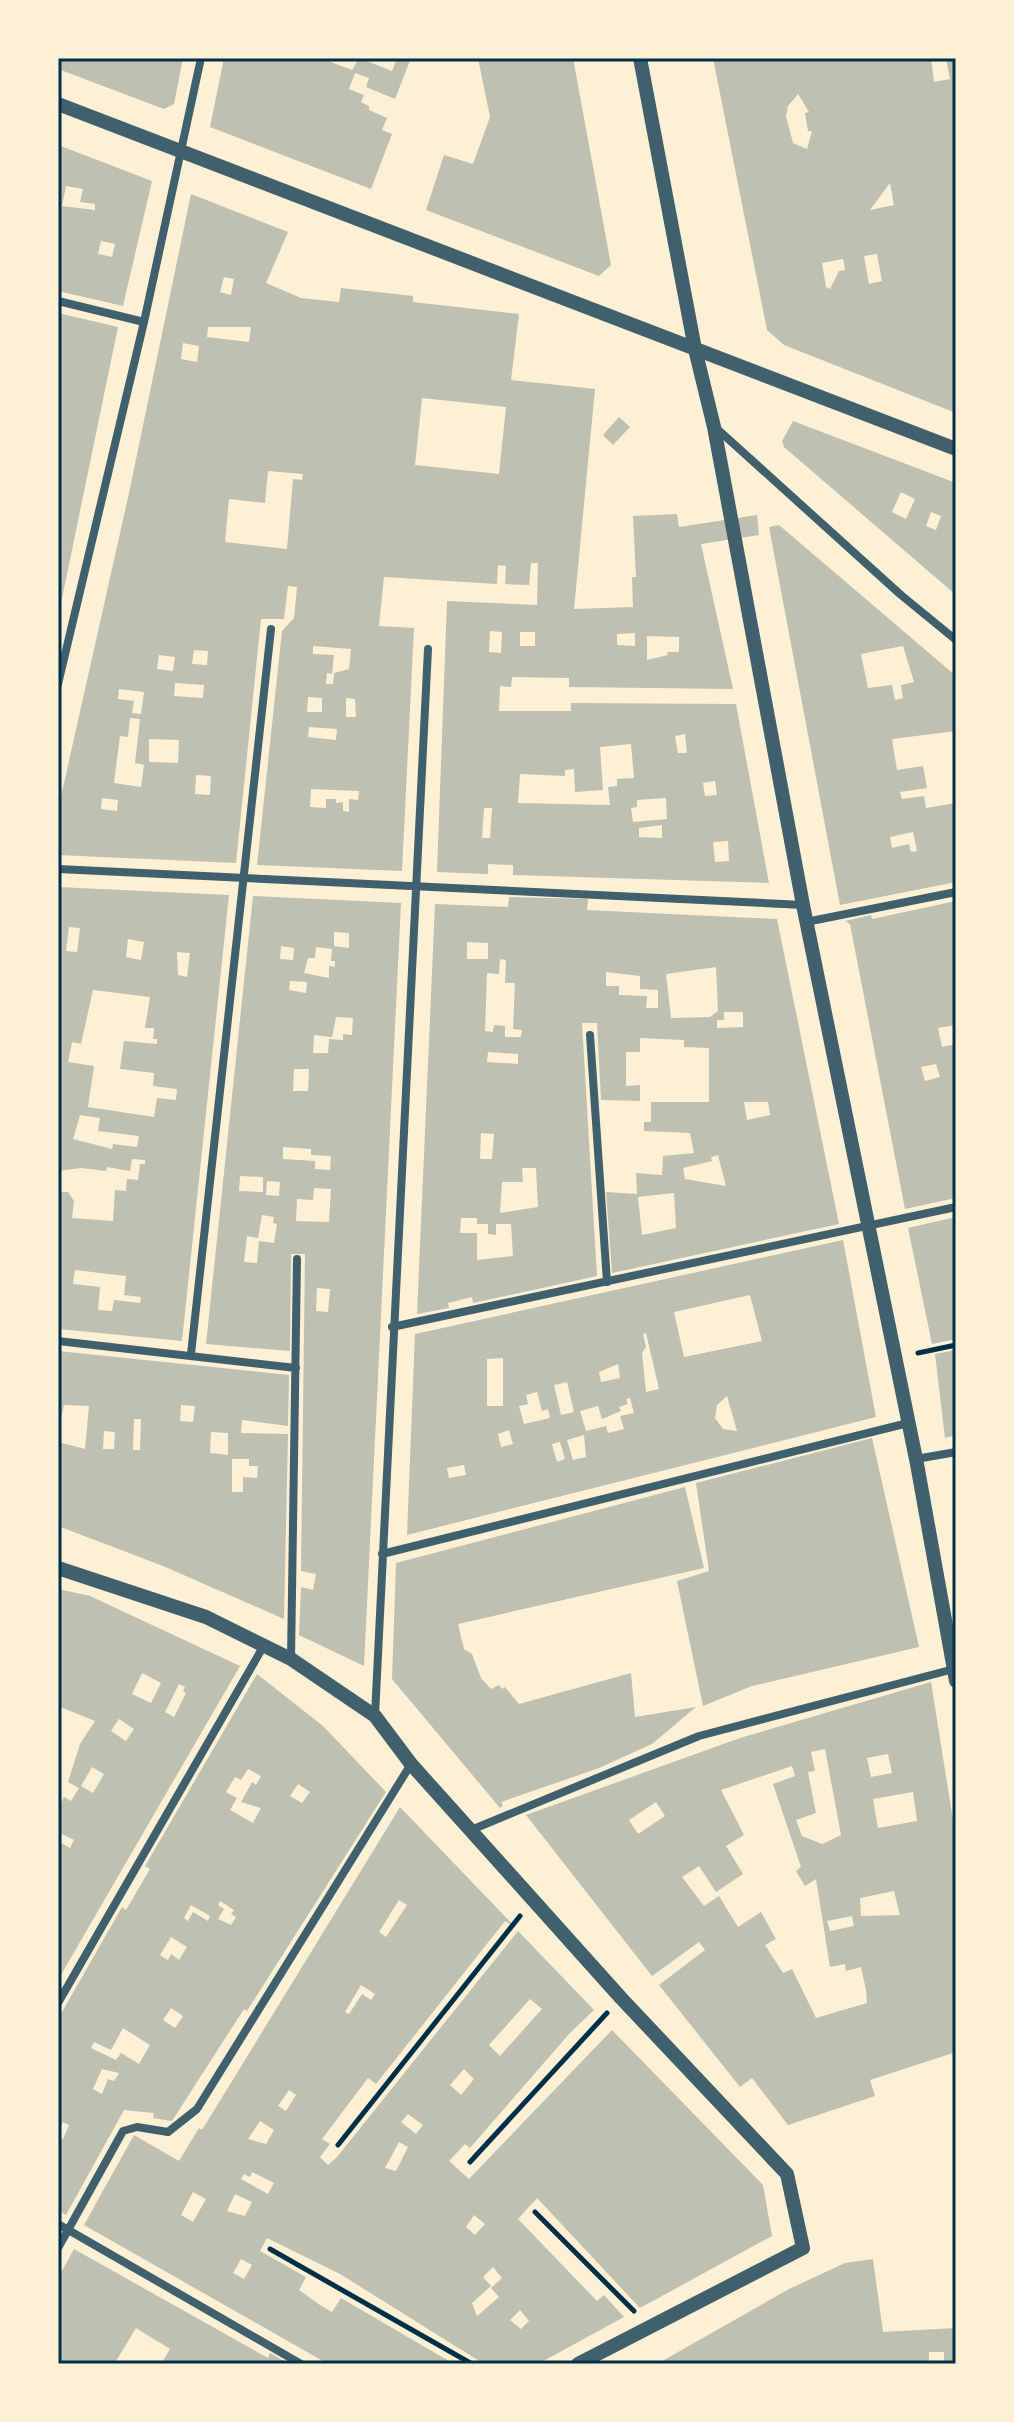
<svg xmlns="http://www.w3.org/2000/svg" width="1014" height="2422" font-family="'DM Sans',sans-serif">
<rect width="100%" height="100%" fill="#fdf0d5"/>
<path fill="#bec0b2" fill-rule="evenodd" d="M58,58h125l-9,46 -10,5 -106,-40z
M224,58h96l32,12 7,-12 33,13 5,-13h14l-16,41 -29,-12 3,-9 -14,-5 -6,16 15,6 -3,7 8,4v4l18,8 -5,12 10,4 -21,55 -161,-62z
M478,58h95l38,207 -12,11 -173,-66 18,-55 29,9 17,-47z
M713,58h218l3,24 16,-3 -4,-21h10v355l-172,-68 -17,-15zM798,94l11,18 -4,1 3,18h4l-5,18 -14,-6 -7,-27 2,-10zM890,183l4,22 -24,5zM877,254l5,27 -13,3 -5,-28zM843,259l2,11 -6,1 -9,18 -4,-2 -4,-24z
M58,145l94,36 -29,125 -65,-15zM66,186l17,3 -3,13 15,2v6l-33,-4zM101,241l14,3 -3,13 -14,-3z
M191,194l97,38 -22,51 35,15 38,4 2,-14 72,8v6l106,12 -8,66 84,9 -21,220 59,-2 -1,-30h4l-3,-61 44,-2 2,13 78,-12 2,20 -58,9 32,145 -164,-2v-9l-57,-1 -1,10 -11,-1 -1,25h72v-8l165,1 33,179 -256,-8v-10l-25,-1v10l-51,-2 10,-271 90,4 1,-42h-7l-2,22 -24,-1 1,-18 -8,-1 -1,19 -113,-7 -5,49 35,2 -12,243 -145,-6 25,-234 12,-13 3,-31 -9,-1 -4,33h-23l-25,244 -178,-8v-45l71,-317zM224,277l10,2 -3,16 -11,-3zM208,327h43l-2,15 -42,-5zM183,343l16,3 -2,16 -16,-3zM422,398l84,9 -7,67 -84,-9zM268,471l35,3 -1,6 -9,-1 -6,70 -62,-7 4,-43 36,4zM490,631l12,1 -1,21 -12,-1zM520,632h15v14h-15zM635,633v13l-18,-1v-11zM647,636l32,1v15h-12l1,3 -21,5zM313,646l38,3 -2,20 -15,4 -1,11h-7l1,-11 5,1 2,-19 -21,-1zM194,650l14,1 -1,14 -15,-1zM159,655l16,2 -2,14 -16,-2zM175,683l29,2 -1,13 -29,-2zM119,689l25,3 -3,22 -9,-1 2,-12 -16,-2zM308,697l14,1v14h-15zM346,698l9,1 1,18h-10zM130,718l10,1 -5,44 9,2 -3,22 -27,-4 6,-47 8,1zM309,727l28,2 -1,11 -28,-3zM685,734l2,19h-9l-3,-17zM149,739l30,1 -1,23 -29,-1zM631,744l3,34 -17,1v7l-9,1 2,18 -92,-2 2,-29 45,2v-6l9,-1 1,23 28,-2 -3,-43zM196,775l15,1 -1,19 -15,-1zM715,781l2,14 -12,1 -2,-13zM311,789l48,2 -1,9 -9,-1v13l-6,-1v-9l-7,1v-4h-10v9l-16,-1zM102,798l16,2 -1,11 -16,-2zM666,798l1,21 -34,3 -2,-14 6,-1v-7zM484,808h8l-2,30h-8zM662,825v13l-23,-1v-9zM728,841l1,20 -14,1 -2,-20z
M58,313l60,14 -59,286 1,-270z
M619,417l11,10 -17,18 -10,-10z
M793,421l163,62v112l-172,-148 -2,-6zM901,492l14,7 -9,20 -14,-7zM931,512l10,4 -5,14 -10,-4z
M779,525l177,151v55l-64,8 5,31 26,-4 4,22 -27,4 2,7 22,-3 2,12 30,-5v79l-116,23 -71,-378zM903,646l11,36 -13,3 2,13 -8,2 -3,-15 -24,3 -7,-34zM913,832l4,19 -6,1 -2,-8 -17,4 -2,-11z
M58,887l171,8 -47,446 -124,-12v-137h10l6,9 -2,17 41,3 2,-31 11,1 1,-12 11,1 2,-16h5v-4l-13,-1 -2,12 -23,-4 -1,4 -25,-3 -23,3zM69,927l11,1 -3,24 -11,-1zM128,939l16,3 -3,18 -15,-3zM177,952l13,1 -3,24 -9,-2zM93,990l57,7 -5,31h9l-1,11h4v5l-33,-3 -4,28 34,4 -1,13 24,3 -1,11 -19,-2 -3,19 -66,-10 6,-41 -26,-4 4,-20 9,2zM80,1115l20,3 -2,13 41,5 -2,11 -24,-3 -1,5 -39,-10zM75,1270l51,6 -2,19 17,2 -1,6 -26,-3 -2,11 -14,-1 2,-23 -27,-3z
M253,896l148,7 -37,763 -65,-31 2,-48 12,3 3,-16 -15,-3 4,-317h-14l-1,97 -84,-7zM334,932l15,1v15l-15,-2zM281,946l13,2 -1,12 -13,-1zM316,947l16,2 -1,12h4v6l-6,-1v12l-25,-5 4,-15h7zM290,981l17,1 -1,11 -17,-3zM336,1017l17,1 -1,17 -9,-1v6l-14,-1 -1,14h-15l1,-18 18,2zM294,1069h15l-1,22h-15zM283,1147l28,2v6l20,1 -1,14 -15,-1v-8l-32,-2zM240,1176l23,1v15l-24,-1zM267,1181l13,1 -1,14 -13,-1zM314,1188l17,1 -2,33 -33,-1 1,-22 16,1zM262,1215l12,2 -1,6 4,1 -3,19 -15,-2 -2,22 -13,-1 3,-26 11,2zM317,1288l13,1 -2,23 -12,-1z
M509,897l79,2 -1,11 190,9 62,305 -227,49 -6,-81 31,2 -1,-21 26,2 1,-19 31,-3 -4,-20 -46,-2v-9h7v-20h58v-54l-25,-1v-7l-44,-2v14h-14v34l14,-1v16l-39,-1 -4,-77h-15l15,253 -124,27 -1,-6 -24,6 1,5 -32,6 18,-410 73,3zM467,942l21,1v16h-21zM500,959l6,1 -1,23h10l-2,46 9,1 -1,7h-16v-11l-11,-1 -1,7 -8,-1 2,-58 12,1zM716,967l2,44 -8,6 -39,1 -5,-44zM606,972l34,4v13l18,1v18h-12l1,-12 -28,-1v-9h-13zM724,1012h19v15l-26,1v-8h7zM488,1052l30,2v10l-31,-2zM744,1102h24l2,13 -23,5zM481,1133l13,1 -2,25h-12zM718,1155l8,31 -41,-7 -2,-11 29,-7 -1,-4zM522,1168h14l2,39 -38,6 2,-31h21zM674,1193l2,35 -34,7 -4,-38zM461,1218h16v6h11v10l8,1v-11h15l2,32 -36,4v-27h-17z
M956,901v124l-18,3 4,19 14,-3v154l-51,11 -55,-285 -5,-3 26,-6 1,4zM936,1064l4,13 -15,4 -4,-14z
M956,1217v122l-24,5 -24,-116z
M843,1240l33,177 -469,118 8,-201zM750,1295l12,46 -78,16 -10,-45zM646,1333l13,56 -13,3 -4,-39 4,-6 -3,-13zM503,1358v48h-16v-47zM618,1364l2,14 -19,4 -2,-10zM567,1382l7,30 -13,3 -7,-30zM537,1392l5,19 6,-2 2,9 -26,6 -5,-18 9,-2 -2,-9zM727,1396l10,35 -14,-2 -8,-11 2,-13zM630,1398l4,15 -14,3 4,13 -16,4 -2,-7 -20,5 -6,-20 18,-5 4,13 19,-8 -2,-4 9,-3 -2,-5zM509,1430l4,14 -12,3 -3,-13zM584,1435l2,22 -13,3 -6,-20zM560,1442l5,17 -8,3 -5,-18zM464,1465l2,10 -17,3 -2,-10z
M956,1350v85l-11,3 -10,-84z
M58,1351l231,24 -1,51 -46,-6 -1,13 47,1 -4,185 -121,-53 -105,-40v-84l27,7 4,-43 -25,-1 -6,26zM181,1405l14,1 -2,16 -13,-1zM134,1419h7l-1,31h-7zM104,1431l11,1 -1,17h-11zM211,1432l17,1v22l-18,-2zM232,1459h17v7h9l-1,12 -14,-1v15h-11z
M872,1438l47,209 -167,39 -49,20 -26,-125 32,-10 -13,-88z
M685,1487l19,81 -246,56 6,25 8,5 9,24 10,11 8,-4 3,4 3,-2 14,17 112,-31 4,44 61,-10 -44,37 -53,24 -98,34 2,3 -3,3 -108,-129 4,-116z
M58,1589l32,7 150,70 -182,314v-139l12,7 4,-8 -16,-8v-23l6,-12 7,4 8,-13 -11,-6 12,-38 15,-23 -37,-15zM142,1673l19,10 -10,20 -19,-9zM179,1684l6,3 -2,4 3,2 -12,24 -9,-5zM119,1719l15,10 -8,12 -15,-10zM92,1767l12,7 -11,19 -12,-7z
M257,1674l66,52 63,66 -139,219 -3,-2 -72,112 -19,-3 1,-5 -30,-3 -58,105 -8,-5v-73l5,2 6,-14 -6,-3 -5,12v-115l64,-112 4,3 24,-41 -5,-3zM248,1769l13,7 -5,9 -4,-3 -11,20 20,6 -8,15 -23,-13 7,-12 -11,-6 9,-15 6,3zM298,1784l12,8 -8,11 -12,-7zM220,1901l14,9 -3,4 5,3 -5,8 -13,-6 6,-10 -6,-4zM191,1905l19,11 -2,5 -15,-9 -5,9 -4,-3zM171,1937l16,10 -8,13 -8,-6 -3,6 -8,-5zM171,2008l12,8 -8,12 -12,-8zM123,2028l27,17 -11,19 -18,-11 -5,7 -25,-12 3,-6 17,8zM102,2069l17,4 -5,8 -6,-2 -6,15 -9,-5z
M931,1682l25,157v213l-86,28 5,16 -87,29 -36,-47 -12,9 -81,-102 46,-35 -6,-8 -47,34 -126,-161 214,-77zM825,1749l16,86 -19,9 -20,-8 -6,-16 20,-7 -8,-41 7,-1 -4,-19zM888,1754l4,19 -21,4 -4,-19zM792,1766l3,10 -22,8 28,83 -5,4 9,15 11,-7 14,88 15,-3 1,7 15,-4 5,23 1,13 -51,15 -24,-49 -9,4 -18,-28 11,-6 -15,-27 -23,15 -19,-31 -15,10 -22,-29 17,-11 17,26 27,-18 -17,-28 18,-11 -23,-45zM913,1792l4,29 -39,7 -5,-29zM656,1802l9,14 -27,18 -9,-14zM894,1891l6,24 -39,1 -1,-18zM852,1916l2,10 -24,5 -3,-10z
M400,1807l115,120 -10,-6 -129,163 -8,-6 -46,61 8,5 -10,13 8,8 9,-8 181,-226 76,79 -25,24 -99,114 -5,-4 -16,17 20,18 143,-149 151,155 9,51 -132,72 -103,-110 -19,21 79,82 7,-6 20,22 -86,47h-54l-144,-90 -73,-36 -7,13 46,26 -7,13 21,15 12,7 9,-14 113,66h-126l-244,-139 50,-90 45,26 20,-33 3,2zM399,1900l8,5 -21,32 -7,-5zM361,1985l14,9 -4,6 -9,-6 -13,20 -4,-2zM530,1999l12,10 -42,47 -11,-11zM464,2069l10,10 -13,16 -11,-10zM289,2090l7,5 -10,16 -8,-5zM408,2114l15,11 -7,9 -15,-12zM260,2121l14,9 -8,14 -18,-5zM399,2142l9,5 -12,24 -11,-3zM252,2172l22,11 -6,11 -27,-15 3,-5 6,3zM193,2192l13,7 -13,23 -12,-7zM235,2194l17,8 -7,14 -18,-5zM474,2215l11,9 -10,11 -9,-8zM241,2259l11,6 -8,14 -11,-6zM493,2267l9,11 -11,10 8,9 -22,19 -5,-13 19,-17 -8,-9zM520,2310l9,11 -8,8 -11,-9z
M74,2249l194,109 2,-5 19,11h-128l9,-15 -34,-21 -20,33 4,3h-62v-86z
M873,2259l10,73 73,-4v36h-21l9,-3v-9h-15v12h-272l132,-75 56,-26z"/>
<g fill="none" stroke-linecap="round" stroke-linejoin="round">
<path stroke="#003049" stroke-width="5" d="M918,1353l38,-8
M338,2145l182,-229
M470,2162l137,-149
M535,2212l99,99
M270,2249l202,115"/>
<path stroke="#3f606c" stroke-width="8" d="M58,301l86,21
M715,427l186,168 55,45
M58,684l86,-362 57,-264
M58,869l745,36
M806,922l150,-30
M590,1035l17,247
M392,1327l564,-120
M58,1341l238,27
M191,1354l80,-725
M916,1459l40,-7
M382,1554l526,-131
M291,1659l6,-400
M375,1715l53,-1066
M471,1830l228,-94 255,-67
M58,2003l205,-356
M58,2224l243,140
M58,2248l65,-117 14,-4 31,5 29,-23 214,-345"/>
<path stroke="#3f606c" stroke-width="14" d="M640,58l55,291 19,78 89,478 114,559 39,217
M58,104l898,345
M58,1568l148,49 85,42 84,57 36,48 210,234 166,176 16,74 -225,116"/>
</g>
<rect width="1014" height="2422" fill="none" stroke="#fdf0d5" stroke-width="120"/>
<rect x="60" y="60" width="894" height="2302" fill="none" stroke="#003049" stroke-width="3"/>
</svg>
